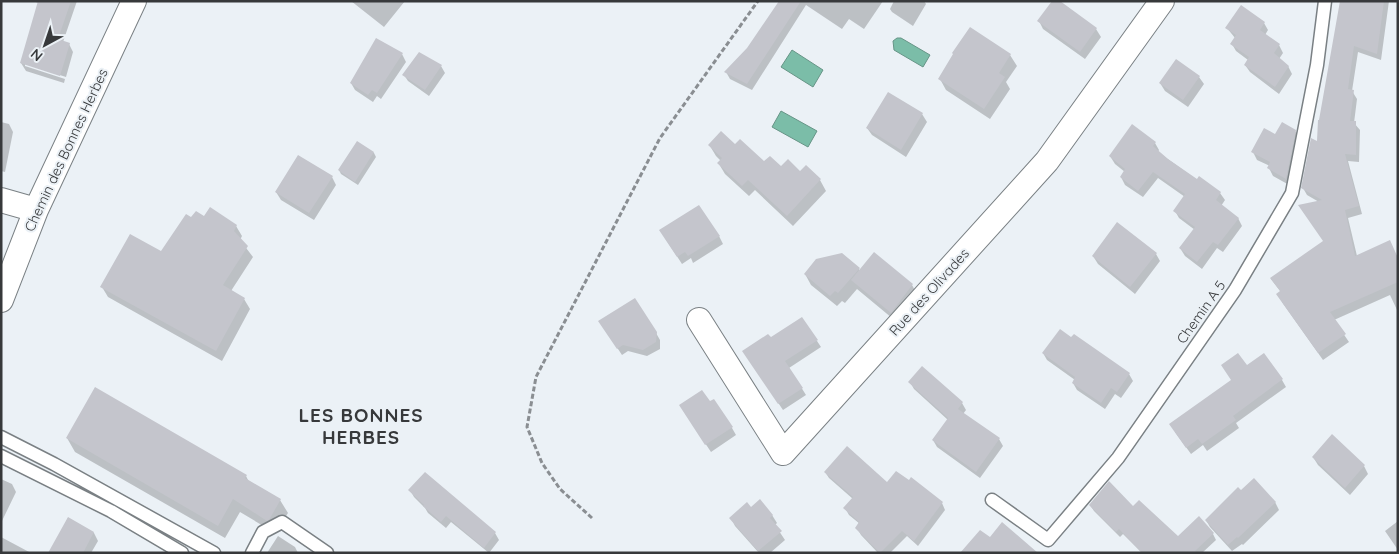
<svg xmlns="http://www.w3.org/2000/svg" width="1399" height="554" font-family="Quicksand,sans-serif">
<rect width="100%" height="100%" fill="#ebf1f6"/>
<path fill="#7bbda8" stroke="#679587" d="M897,38h4l29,17 -7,12 -29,-17 -1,-9z
M792,50l31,20 -10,17 -32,-20z
M781,111l36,20 -9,16 -36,-20z"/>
<path fill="#0003" d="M32,1h45l-14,41 6,2 4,8 -7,25 -41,-13v2l40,13 -1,4 -38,-12 -5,-8 18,-60z
M351,1h54l-21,26z
M780,1h103l-19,28 -15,-10 -7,10 -36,-24 -54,85 -22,-11 -4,-7 22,-24z
M894,1h30l2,3 -13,22 -21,-14 -2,-3z
M1341,1h48l-8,59 -23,-8 -6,39 5,8 -3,24 6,7 -1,32 -11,-1 14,53 -14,4 9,38 41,3v53l-8,-17 -56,25 15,22 -26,18 -41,-58 -1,-10 -10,-13 53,-37 -5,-40 -12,-7 -4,-7 16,-45z
M1039,21l57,8 5,8 -16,22 -42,-30z
M1264,23l4,7 -3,5 14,10 4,8 -4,6 9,7 4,8 -13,20 -29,-22 -5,-7 3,-5 -12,-9 -4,-7 3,-6 -8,-10z
M402,54l4,8 -25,37 -4,-3 -4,6 -18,-12 -4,-7z
M1010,55l7,11 -11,16 4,7 -20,30 -44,-29 -6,-11z
M441,66l4,7 -16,23 -21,-15 -4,-6z
M1199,77l5,7 -16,23 -23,-16 -5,-8z
M888,94l34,20 5,8 -21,35 -34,-22 -5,-7z
M1,122l8,2 4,8 -8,40 -4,-1z
M1295,131l5,7 -9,48 -18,-10 -4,-8 1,-2 -13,-6 -4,-8 23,-16z
M358,143l16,10 2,4 -18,28 -17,-11 -2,-4z
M1155,143l4,7 -1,2 39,28 2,-3 21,16 5,7 -4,6 17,12 4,8 -19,26 -6,-4 -15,21 -17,-13 -5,-8 15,-18 -16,-12 -4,-7 10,-14 -27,-19 -15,19 -18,-12 -4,-8 4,-5 -10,-8 -5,-8z
M710,146l90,26 20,8 6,11 -33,35 -38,-36 -6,6 -24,-22 -6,-10 2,-3 -5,-5z
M332,177l4,8 -22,35 -33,-20 -5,-8z
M204,218l32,8 6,10 -2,4 13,17 -22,34 13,8 6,10 -28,52 -114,-64 -6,-10 60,-34 30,-34z
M719,236l4,8 -30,19 -2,-5 -9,6 -17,-26z
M1156,254l4,7 -25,33 -37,-30 -5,-8z
M859,269l1,2 52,14 6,11 -20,27 -41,-34 -12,14 -3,-2 -5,5 -26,-21 -6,-11z
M604,328l52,5 4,7v9l-13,7 -19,-5 -6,4z
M770,339l47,2 4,6 -32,21 17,27 -23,15 -35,-52z
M1043,353l86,21 4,7 -12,17 -6,-4 -10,15 -28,-19 -4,-7 2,-3 -28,-20z
M1246,367l36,13 4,7 -50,36 3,5 -32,23 -4,-6 -12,9 -16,-22z
M910,382l52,21 4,7 -3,4 36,25 4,7 -23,32 -43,-31 -4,-7 15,-20 -34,-31z
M709,403l23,25 4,7 -25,17 -26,-39z
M67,438l179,38 3,6 31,18 8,13 -13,20 -35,-21 -15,26 -150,-86z
M1313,457l51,9 4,8 -18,21 -32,-30z
M825,472l63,11 54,20 3,7 -27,36 -11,-10 -17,17h-12l-17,-18 -4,-7 3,-4 -11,-9 -4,-7 8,-9 -24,-21z
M425,474l70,59 4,7 -10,13 -38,-31 -5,6 -18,-15 -3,-5 -11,-11 -4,-7z
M1,479l11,5 4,8 -15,31z
M1275,502l4,8 -36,35 -1,-1 -10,7 -22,-24 -4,-7z
M1090,505l43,2 46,31 34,-4 3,6 -14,13h-60l-19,-19 -3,3 -26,-26z
M751,508l21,7 5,8 -2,2 10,15 -15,13h-11l-24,-27 -4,-8z
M68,518l26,15 4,8 -7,12h-41z
M1398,521v29l-13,-19z
M278,536l17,11 3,6h-31z
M1,537l30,16h-30z"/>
<path fill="#c4c5cc" d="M38,1h33l-13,38 12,4 -10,33 -40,-13z
M779,1h22l-54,83 -23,-12 23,-24z
M1052,1h8l37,27 -17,24 -43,-31z
M1340,1h44l-7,53 -23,-8 -6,43 6,1 -4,31h6v34l-11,-1 14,52 -14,4 10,46 35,-16 8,18v24l-68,30 16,22 -28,19 -42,-59 4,-3 -10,-13 53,-37 -25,-36 24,-5 -21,-12 10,-50 6,3 1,-21h1z
M1241,5l24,17 -5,8 20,14 -6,9 15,13 -14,21 -31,-22 5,-8 -19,-13 6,-9 -11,-7z
M970,27l41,27 -12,19 6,4 -21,32 -46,-30 15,-25 -1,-1z
M376,38l27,15 -26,40 -5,-3 -4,5 -18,-12z
M419,52l23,13 -17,25 -23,-15z
M1176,59l24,17 -17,24 -24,-17z
M888,92l35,21 -22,37 -35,-22z
M1282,122l14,8 -10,49 -19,-11 3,-6 -19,-10 13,-24 11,6z
M1132,124l24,18 -3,4 15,13 29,20 2,-3 22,16 -5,8 23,18 -21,27 -5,-3 -16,20 -18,-14 16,-21 -22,-16 12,-17 -32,-22 -15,19 -18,-14 5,-8 -16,-13z
M721,131l14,13 5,-5 24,22 6,-5 11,10 7,-7 12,12 6,-6 15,14 -34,37 -39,-36 -6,6 -25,-23 5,-5 -14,-13z
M357,141l17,11 -19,30 -17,-12z
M298,155l35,21 -24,37 -34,-21z
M699,205l21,31 -32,20 -3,-4 -8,5 -18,-27z
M210,207l27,18 -3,6 14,15 -25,39 22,13 -29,53 -116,-64 30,-53 31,17 25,-37 5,3 5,-6 8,5z
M1117,222l40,31 -27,34 -38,-31z
M874,252l39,32 -22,29 -40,-33z
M842,253l18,15 -22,25 -3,-2 -5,5 -26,-22 12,-15z
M635,298l22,34 -1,10 -13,8 -20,-5 -6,4 -19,-28z
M802,317l16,23 -33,21 18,27 -25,16 -36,-53 26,-17 3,3z
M1060,329l11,8 3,-3 56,39 -13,19 -6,-4 -10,15 -29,-20 3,-6 -33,-24z
M1238,353l9,12 17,-12 19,26 -50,37 3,4 -34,24 -4,-5 -12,9 -17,-24 62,-44 -10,-15z
M922,366l41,36 -5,7 42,29 -24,34 -44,-32 16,-22 -40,-36z
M95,387l152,88 -2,3 36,21 -12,21 -2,1 -34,-22 -15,27 -152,-88z
M702,390l8,11 4,-2 19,28 -28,18 -26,-40z
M1332,434l33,31 -20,23 -33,-31z
M847,446l40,36 9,-11 13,9 2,-3 32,25 -29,39 -12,-10 -22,22 -25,-25 4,-6 -16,-14 10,-11 -29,-25z
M425,472l71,60 -12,16 -38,-32 -5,6 -18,-16 1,-1 -16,-15z
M1254,478l22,24 -38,36 -1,-1 -9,8 -23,-25 33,-33 3,3z
M1109,481l24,25 6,-6 39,36 21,-20 15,17 -19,18 2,2h-55l-23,-24 -3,3 -27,-27z
M760,499l13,16 -3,3 12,13 -24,20 -29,-33 18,-16 4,5z
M68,517l26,15 -11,21h-35z
M1002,522l36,31h-78l20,-23 10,7z"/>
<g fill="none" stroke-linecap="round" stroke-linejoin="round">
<g stroke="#7a8084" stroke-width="15">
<path id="service" d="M1,437l53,27 160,89
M1,456l110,55 71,42
M992,500l56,40 70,-82 117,-168 57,-97 25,-128 8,-64
M252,553l11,-21 19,-10 45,31"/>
</g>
<g stroke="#7a8084" stroke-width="26">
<path id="minor" d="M1,200l35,10
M1,300l35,-90 98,-209
M699,320l84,133 264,-292 115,-160"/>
</g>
<path stroke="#8a8e92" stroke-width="3" stroke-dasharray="5 2.5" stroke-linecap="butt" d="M592,518l-32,-29 -18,-26 -15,-36 9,-50 124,-239 98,-137"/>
<use href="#service" stroke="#fff" stroke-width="12"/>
<use href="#minor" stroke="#fff" stroke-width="24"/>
</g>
<g text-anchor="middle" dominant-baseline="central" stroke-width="4" stroke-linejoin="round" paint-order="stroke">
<g font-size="14" fill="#37393b" stroke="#ebf1f6">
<text transform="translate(66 150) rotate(-65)">Chemin des Bonnes Herbes</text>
<text transform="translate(929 292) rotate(-48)">Rue des Olivades</text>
<text transform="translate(1201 312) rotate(-55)">Chemin A 5</text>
</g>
<g font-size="19" font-weight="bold" letter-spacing="1" fill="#37393b" stroke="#ebf1f6">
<text x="361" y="415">LES BONNES<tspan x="361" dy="22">HERBES</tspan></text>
</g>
</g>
<rect width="1399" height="554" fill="none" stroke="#37393b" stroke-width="5"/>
<g transform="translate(45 45) rotate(220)" stroke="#ebf1f6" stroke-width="4" paint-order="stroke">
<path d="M0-4L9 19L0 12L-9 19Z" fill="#37393b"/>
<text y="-8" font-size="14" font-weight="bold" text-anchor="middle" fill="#37393b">N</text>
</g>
</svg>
